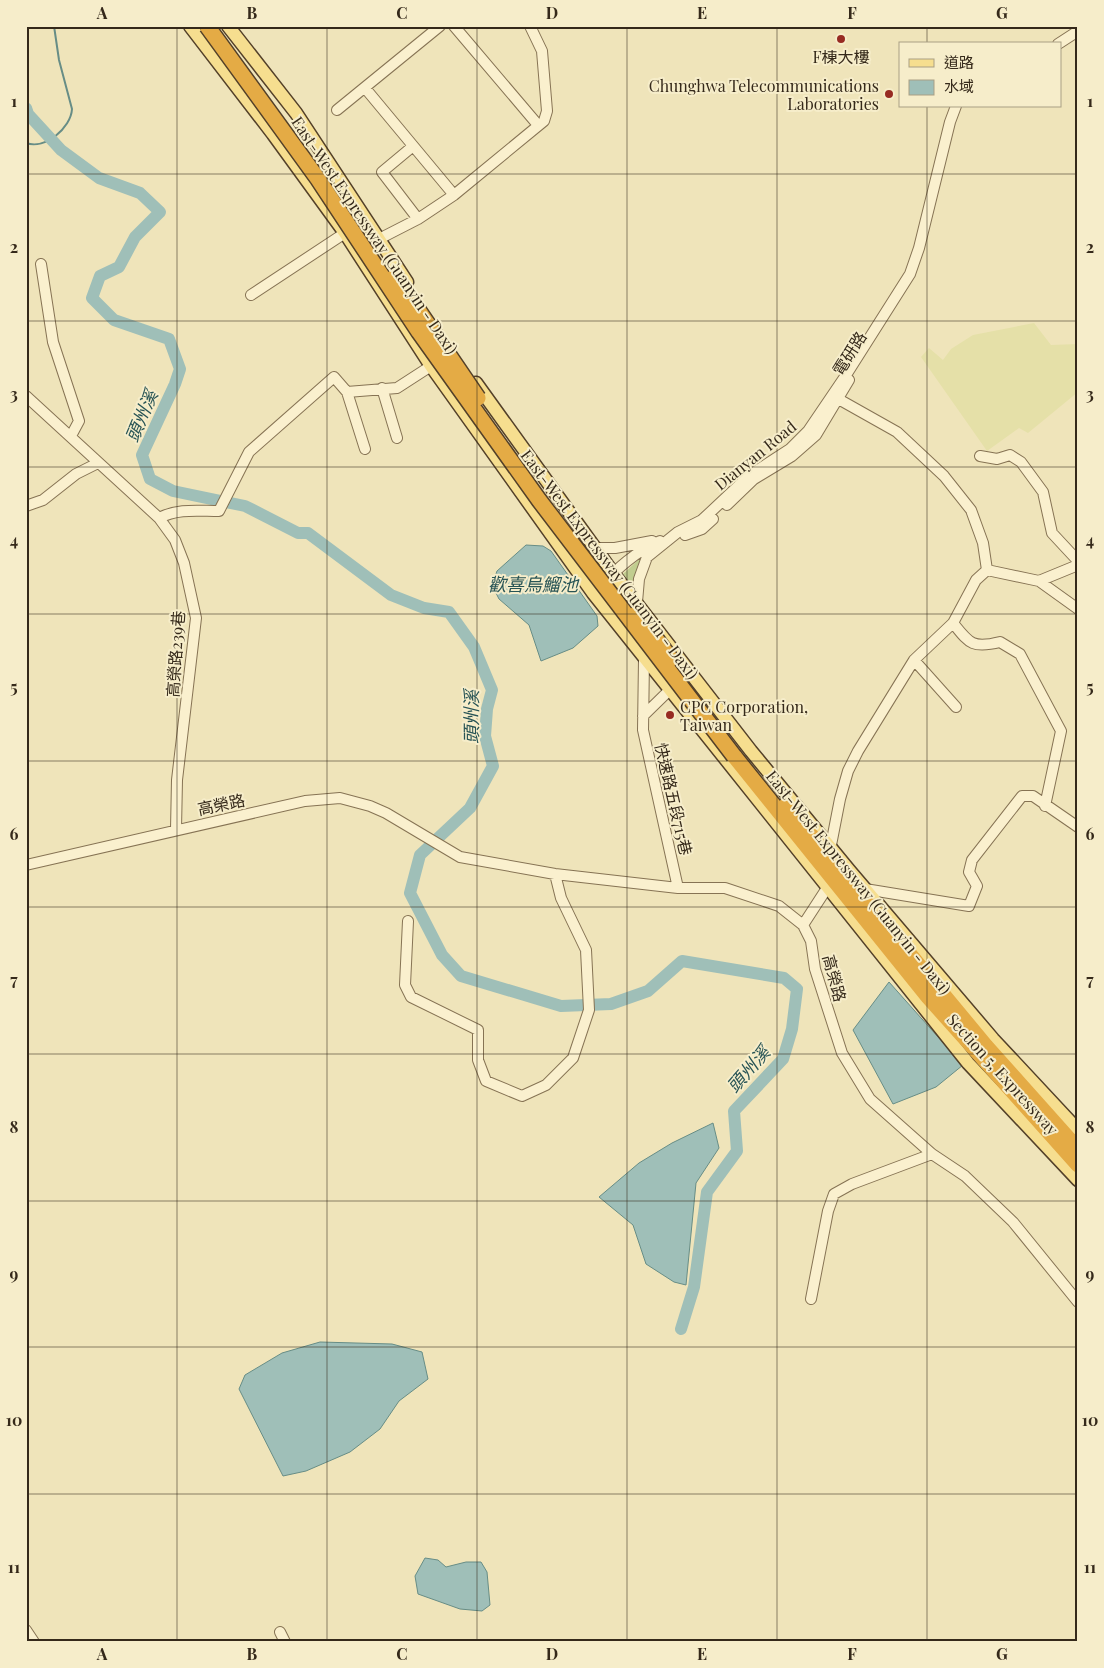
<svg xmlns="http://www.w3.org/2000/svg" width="1104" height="1668" font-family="'Playfair Display','Noto Sans TC',serif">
<rect width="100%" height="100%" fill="#efe4ba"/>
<path fill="#e5e0a8" d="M1034,323l17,22 27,-1v48l-50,41 -9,-5 -32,23 -66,-94 8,-9 14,12 8,-11 22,-14z"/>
<path fill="#c1cd8f" d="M648,551l-14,36 -11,-13z"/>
<path fill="#9fbfb8" stroke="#678d86" d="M526,545l17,1 8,5 46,65 1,10 -25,22 -32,13 -12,-36 -30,-26 -7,-14 5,-14z
M889,982l74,83 -27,22 -43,17 -40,-74z
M713,1123l6,25 -23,35 -10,102 -12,-3 -28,-18 -13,-39 -34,-28 40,-34 33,-20z
M320,1342l72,2 30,8 6,27 -29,22 -19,28 -30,23 -44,19 -23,5 -44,-87 6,-14 37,-22z
M425,1558l13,2 8,7 20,-5h15l6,10 3,33 -8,6 -22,-2 -42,-15 -3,-18z"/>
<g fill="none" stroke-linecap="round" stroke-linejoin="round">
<path stroke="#678d86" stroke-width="2" d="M26,143c19,7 45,-15 46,-34l-13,-49 -5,-34"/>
<path stroke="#9fbfb8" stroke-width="12" d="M26,108l2,6 33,36 38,28 41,15 20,19 -25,25 -16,30 -19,9 -8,22 22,22 55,19 11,30 -5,15 -33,71 8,24 23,12 72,15 53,27h10l83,62 33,13 25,4 25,35 18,43 -5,19 -2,27 8,30 -23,42 -50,47 -10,38 32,62 19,21 100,30 50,-2 37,-13 34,-30 102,17 13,11 -5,40 -9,30 -49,52 3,40 -30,41 -13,95 -13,42"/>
<g stroke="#867354" stroke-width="12">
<path id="minor" d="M454,26l84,99
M1058,44l20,-13
M365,88l89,107
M337,110l103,-84
M412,147l-30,25 36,47
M379,239l39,-20 36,-24 90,-74 3,-10 -5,-60 -12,-25
M41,264l12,78 26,79 -8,15
M251,295l94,-62
M382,388l15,50
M347,392l18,57
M26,396l133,122 16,22 9,23 12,55 -19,162 -1,49
M833,396l64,36 47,44 27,34 12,33 4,27
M980,456l17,3 13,-4 11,7 22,30 9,41 26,28
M727,505l27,-26 38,-23 24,-21 33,-55
M26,506l17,-6 33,-26 22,-11
M159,518c19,-10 39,-7 60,-7l30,-59 85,-75 13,15 50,-4 34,-22
M685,535l17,-6 11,-10
M595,548h20l37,-7
M987,570l52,11 39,28
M1039,581l39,-16
M598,588c19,-19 38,-37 62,-47
M637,602l2,-23 8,-22 31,-25 24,-12 48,-45 40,-26 18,-18 38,-56 64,-101 9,-26 31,-126 6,-16
M953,623c16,20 19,26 47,19l20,12 41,77 -16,75
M644,659l-1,71 35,158
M914,660l42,47
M643,716l46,-45
M831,845l9,-46 8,-28 10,-20 56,-91 39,-37 23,-43 11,-10
M26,865l279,-64 35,-3 30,8 16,7 74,44 95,17 123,14h47l54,18 24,19 8,16 4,28 27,84 28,46 62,55 33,22 48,46 65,80
M865,889l104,17 8,-20 -8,-14 3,-12 50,-64h11l45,31
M408,921l-3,64 6,12 67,33v30l8,21 36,15 24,-11 27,-27 16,-48 -3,-60 -25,-52 -6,-24
M803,925l24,-37
M811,1299l17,-88 6,-17 18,-10 80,-30
M26,1630l8,12
M280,1632l5,10"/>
</g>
<g stroke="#534029" stroke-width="15">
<path id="major" d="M190,26l83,108 72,99 86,133 162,227 375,470 110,117
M228,26l68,87 111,169
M476,383l137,190 138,178 98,119 144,169 85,91"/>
</g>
<g stroke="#534029" stroke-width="18">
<path id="highway" d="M734,756l194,241 150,168
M786,805l200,241 92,103"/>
</g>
<use href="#minor" stroke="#faf0ce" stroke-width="10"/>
<use href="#major" stroke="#f6de8f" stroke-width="12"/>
<use href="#highway" stroke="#e4ab45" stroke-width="15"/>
<g stroke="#534029" stroke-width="18" stroke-linecap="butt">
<path id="highway-bridge" d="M207,26l111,153 101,153 120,168 195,256
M395,276l83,122
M637,613l34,46"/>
</g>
<use href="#highway-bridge" stroke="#e4ab45" stroke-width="15"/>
</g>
<path fill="none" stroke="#35291a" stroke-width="1" stroke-opacity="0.55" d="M177,26v1616M327,26v1616M477,26v1616M627,26v1616M777,26v1616M927,26v18M927,106v1536M26,174h1052M26,321h1052M26,467h1052M26,614h1052M26,761h1052M26,907h1052M26,1054h1052M26,1201h1052M26,1347h1052M26,1494h1052"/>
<g fill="#972b22" stroke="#f6edca" stroke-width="2">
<circle cx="841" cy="39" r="5"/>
<circle cx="889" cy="94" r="5"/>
<circle cx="670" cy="715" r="5"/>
</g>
<g text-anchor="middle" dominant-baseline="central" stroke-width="4" stroke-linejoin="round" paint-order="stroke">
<g font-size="16" fill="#35291a" stroke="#f6edca">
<text x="841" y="56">F棟大樓</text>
<text x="879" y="85" text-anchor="end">Chunghwa Telecommunications<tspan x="879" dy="18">Laboratories</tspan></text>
<text x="680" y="706" text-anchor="start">CPC Corporation,<tspan x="680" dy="18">Taiwan</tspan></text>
</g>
<g font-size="16" fill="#35291a" stroke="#f6edca">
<text transform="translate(375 235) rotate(56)">East-West Expressway (Guanyin - Daxi)</text>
<text transform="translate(849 353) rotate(-58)">電研路</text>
<text transform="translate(755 455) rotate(-39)">Dianyan Road</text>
<text transform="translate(610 564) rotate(53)">East-West Expressway (Guanyin - Daxi)</text>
<text transform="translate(175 654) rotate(-86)">高榮路239巷</text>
<text transform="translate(674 799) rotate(77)">快速路五段715巷</text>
<text transform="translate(221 804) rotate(-12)">高榮路</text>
<text transform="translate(859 882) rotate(51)">East-West Expressway (Guanyin - Daxi)</text>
<text transform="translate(835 978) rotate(75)">高榮路</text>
<text transform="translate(1003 1074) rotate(48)">Section 5, Expressway</text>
</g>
<g font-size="18" font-style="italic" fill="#285455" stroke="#f6edca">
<text transform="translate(141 416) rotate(-67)">頭州溪</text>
<text x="533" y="584">歡喜烏鰡池</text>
<text transform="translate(471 717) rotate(-90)">頭州溪</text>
<text transform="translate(748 1069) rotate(-49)">頭州溪</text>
</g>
</g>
<rect width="1104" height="1668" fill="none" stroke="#f6edca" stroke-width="55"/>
<rect x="899" y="42" width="162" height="65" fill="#f6edca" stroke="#a99f84"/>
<rect x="909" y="59" width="25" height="8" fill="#f6de8f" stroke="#a99f84"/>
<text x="944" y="68" font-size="15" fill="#35291a">道路</text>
<rect x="909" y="80" width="25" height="15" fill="#9fbfb8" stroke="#a99f84"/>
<text x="944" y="92" font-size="15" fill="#35291a">水域</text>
<rect x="28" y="28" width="1048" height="1612" fill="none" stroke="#35291a" stroke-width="2"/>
<g font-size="16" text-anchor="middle" font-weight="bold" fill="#35291a">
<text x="102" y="19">A</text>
<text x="252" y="19">B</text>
<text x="402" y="19">C</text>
<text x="552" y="19">D</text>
<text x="702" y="19">E</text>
<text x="852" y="19">F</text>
<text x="1002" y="19">G</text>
<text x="14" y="107">1</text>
<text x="1090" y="107">1</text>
<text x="14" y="253">2</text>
<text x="1090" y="253">2</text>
<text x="14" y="400">3</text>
<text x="1090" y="400">3</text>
<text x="14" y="546">4</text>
<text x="1090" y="546">4</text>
<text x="14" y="693">5</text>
<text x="1090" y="693">5</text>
<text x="14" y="840">6</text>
<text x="1090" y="840">6</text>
<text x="14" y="986">7</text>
<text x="1090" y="986">7</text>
<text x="14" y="1133">8</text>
<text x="1090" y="1133">8</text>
<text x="14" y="1280">9</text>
<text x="1090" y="1280">9</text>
<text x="14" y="1426">10</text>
<text x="1090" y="1426">10</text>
<text x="14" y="1573">11</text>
<text x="1090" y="1573">11</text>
<text x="102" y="1660">A</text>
<text x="252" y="1660">B</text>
<text x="402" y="1660">C</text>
<text x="552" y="1660">D</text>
<text x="702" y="1660">E</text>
<text x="852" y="1660">F</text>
<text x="1002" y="1660">G</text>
</g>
</svg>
